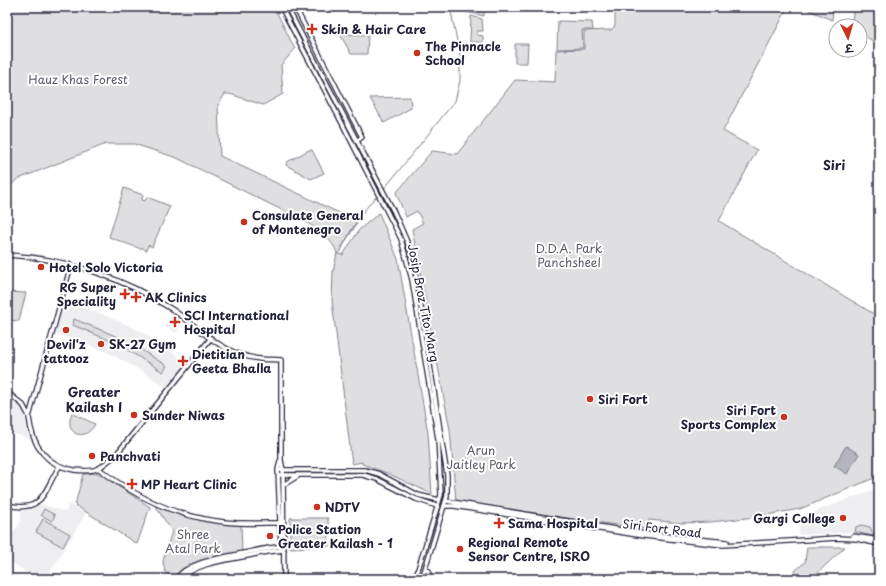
<svg xmlns="http://www.w3.org/2000/svg" width="886" height="586" font-family="'Playpen Sans','Playpen Sans Deva',sans-serif">
<rect width="100%" height="100%" fill="#fff"/>
<filter id="ink" filterUnits="userSpaceOnUse"><feTurbulence type="fractalNoise" baseFrequency=".025" numOctaves="2"/><feDisplacementMap in="SourceGraphic" scale="8" xChannelSelector="R" yChannelSelector="G"/><feConvolveMatrix kernelMatrix="1 2 1 2 8 2 1 2 1" color-interpolation-filters="sRGB"/></filter>
<g filter="url(#ink)">
<path fill="#eeeef1" d="M64,301l38,13 37,16 28,18 21,16 -21,24 -29,-19 -31,-17 -26,-10 -27,-9z
M173,313l11,8 -8,12 -11,-7z
M7,396l10,7 6,7 7,29 -23,-8z
M879,488v49l-24,-5 -56,3v-9l17,-15z
M41,504l25,8 3,-8 17,9 -40,66h-10l-29,-20v-18l14,-20v-9z"/>
<path fill="#dfdfe2" stroke="#80808e" d="M7,7h267l21,42 -14,16 2,29 -20,11 -33,-11h-5l-7,11 2,51 138,66 -21,32 6,1 16,-25 20,-17 19,46 30,174 4,61 -45,-21 -25,-9v-2l-10,2 -20,-163 1,-29 4,-19c-4,-13 -20,-24 -31,-31l-129,-64 -43,-14h-28l-90,36 -9,11z
M466,7h18v9l-18,-4z
M615,7h173l-65,124 34,19 -38,71 160,96v159l-79,33 -45,8 -44,5 -31,1 -31,-3 -4,9 -189,-27 -6,-72 -38,-201 11,-6 -6,-12 -11,6 -10,-24 36,-42 25,3 58,-74 40,2 1,-32 28,-1v-18l27,-1 4,-4z
M802,7h31l-1,13z
M854,7h25v38l-19,-12v-7h-9z
M471,16l11,3 1,12h-6v4l6,1v6h-13z
M558,21l34,1 1,8h-11l1,18 -26,1z
M340,34l28,1 -1,19h-16z
M515,44h13l-1,19h-12z
M410,97l1,11 -27,15 -14,-25z
M309,150h3l12,23 -13,6 -25,-14 1,-3z
M124,188l19,7 -1,5 3,1 2,-4 23,9 -18,41 -4,-2 -2,6 -4,-4 -1,2 -32,-12z
M7,292l19,1 -7,28 -12,-1z
M74,319l49,20 -3,6 -47,-20z
M125,340l39,24 3,2 -4,6 -42,-26z
M72,413l23,11c-11,20 -32,9 -23,-11z
M98,473l52,34 -13,37 -62,-39 8,-31z
M154,504l38,14 49,6 1,28 -20,4 -40,14 -9,9 -8,-7 -2,-11 9,-30z
M44,509l11,6 -3,6 -11,-6z
M290,518h38l1,28 -39,2z
M43,519l27,15 -7,13 -27,-15z
M861,525l9,2 4,9 -19,-4 1,-5z
M807,547h38l-34,32h-24l1,-1h3l5,-8 9,-8z"/>
<path fill="#b4b4bc" stroke="#7a7a88" d="M846,446l13,8 -12,20 -13,-8z"/>
<g fill="none" stroke-linecap="round" stroke-linejoin="round">
<path stroke="#7a7a88" stroke-width="1" d="M384,189l71,-88 5,-20v-26l-10,-48
M340,253c9,-21 21,-41 37,-57"/>
<g stroke="#22223b" stroke-width="6">
<path id="secondary" d="M281,7l62,118 58,114 11,41 26,159 3,56 -26,84
M287,7l107,205 17,39 6,30 30,194v21l-25,83
M295,7l67,130 -4,3
M7,255c59,3 117,23 166,55 21,14 40,34 63,43 8,3 16,5 24,6 7,1 15,0 21,1v100l2,10 1,109
M71,265l-42,152c3,28 16,48 45,53 8,1 18,2 25,-2 5,-3 10,-8 15,-11l97,-119
M7,392l16,13 6,11
M280,461l-2,9 3,78
M98,468c37,29 79,49 126,54 19,2 38,1 56,1
M278,470h87l14,4 39,21 21,5
M278,475h85l14,4 39,20 21,7
M283,485l15,-9
M446,501l200,33 81,8
M7,505c37,8 36,-13 52,-38
M444,506h10l190,30 79,9 114,-7 20,1 22,5
M853,536l26,4
M425,570l4,1 -1,8
M176,579c12,-18 49,-22 68,-26 14,-3 27,-6 40,-7
M179,579c18,-15 40,-18 63,-22 14,-3 28,-6 42,-7"/>
</g>
<use href="#secondary" stroke="#fff" stroke-width="3.5"/>
</g>
</g>
<g fill="#c8321e" stroke="#fff" stroke-width="1.5">
<path d="M310 23h4v4h4v4h-4v4h-4v-4h-4v-4h4z"/>
<circle cx="417" cy="53" r="4"/>
<circle cx="244" cy="222" r="4"/>
<circle cx="41" cy="267" r="4"/>
<path d="M123 288h4v4h4v4h-4v4h-4v-4h-4v-4h4z"/>
<path d="M134 291h4v4h4v4h-4v4h-4v-4h-4v-4h4z"/>
<path d="M173 316h4v4h4v4h-4v4h-4v-4h-4v-4h4z"/>
<circle cx="66" cy="330" r="4"/>
<circle cx="101" cy="344" r="4"/>
<path d="M181 355h4v4h4v4h-4v4h-4v-4h-4v-4h4z"/>
<circle cx="590" cy="399" r="4"/>
<circle cx="134" cy="415" r="4"/>
<circle cx="784" cy="417" r="4"/>
<circle cx="92" cy="456" r="4"/>
<path d="M130 478h4v4h4v4h-4v4h-4v-4h-4v-4h4z"/>
<circle cx="317" cy="507" r="4"/>
<circle cx="843" cy="518" r="4"/>
<path d="M497 517h4v4h4v4h-4v4h-4v-4h-4v-4h4z"/>
<circle cx="270" cy="536" r="4"/>
<circle cx="460" cy="549" r="4"/>
</g>
<g text-anchor="middle" dominant-baseline="central" stroke-width="4" stroke-linejoin="round" paint-order="stroke">
<g font-size="12" font-weight="bold" fill="#22223b" stroke="#fff" text-anchor="start">
<text x="321" y="29">Skin &amp; Hair Care</text>
<text x="425" y="46">The Pinnacle<tspan x="425" dy="14">School</tspan></text>
<text x="252" y="215">Consulate General<tspan x="252" dy="14">of Montenegro</tspan></text>
<text x="49" y="267">Hotel Solo Victoria</text>
<text x="116" y="287" text-anchor="end">RG Super<tspan x="116" dy="14">Speciality</tspan></text>
<text x="145" y="297">AK Clinics</text>
<text x="184" y="315">SCI International<tspan x="184" dy="14">Hospital</tspan></text>
<text x="66" y="344" text-anchor="middle">Devil'z<tspan x="66" dy="14">tattooz</tspan></text>
<text x="109" y="344">SK-27 Gym</text>
<text x="192" y="354">Dietitian<tspan x="192" dy="14">Geeta Bhalla</tspan></text>
<text x="598" y="399">Siri Fort</text>
<text x="776" y="410" text-anchor="end">Siri Fort<tspan x="776" dy="14">Sports Complex</tspan></text>
<text x="142" y="415">Sunder Niwas</text>
<text x="100" y="456">Panchvati</text>
<text x="141" y="484">MP Heart Clinic</text>
<text x="325" y="507">NDTV</text>
<text x="835" y="518" text-anchor="end">Gargi College</text>
<text x="508" y="523">Sama Hospital</text>
<text x="278" y="529">Police Station<tspan x="278" dy="14">Greater Kailash - 1</tspan></text>
<text x="468" y="542">Regional Remote<tspan x="468" dy="14">Sensor Centre, ISRO</tspan></text>
</g>
<g font-size="12" fill="#5b5b6d" stroke="#fff">
<text x="78" y="79">Hauz Khas Forest</text>
<text x="569" y="248">D.D.A. Park<tspan x="569" dy="14">Panchsheel</tspan></text>
<text x="481" y="450">Arun<tspan x="481" dy="14">Jaitley Park</tspan></text>
<text x="193" y="534">Shree<tspan x="193" dy="14">Atal Park</tspan></text>
</g>
<g font-size="12" fill="#22223b" stroke="#fff">
<text transform="translate(424 303) rotate(79)">Josip Broz Tito Marg</text>
<text transform="translate(662 528) rotate(7)">Siri Fort Road</text>
</g>
<g font-size="13" font-weight="bold" fill="#22223b" stroke="#fff">
<text x="834" y="164">Siri</text>
<text x="94" y="391">Greater<tspan x="94" dy="15">Kailash I</tspan></text>
</g>
</g>
<rect width="886" height="586" fill="none" stroke="#fff" stroke-width="24"/>
<rect x="12" y="12" width="862" height="562" fill="none" stroke="#22223b" stroke-width="1.5" filter="url(#ink)"/>
<g transform="translate(848 38) rotate(175)"><circle r="19" fill="#ffffff" stroke="#a7a7b1"/>
<path d="M0-3L7 15L0 10L-7 15Z" fill="#c8321e"/>
<text y="-6" font-size="11" font-weight="bold" text-anchor="middle" fill="#22223b">उ</text>
</g>
</svg>
